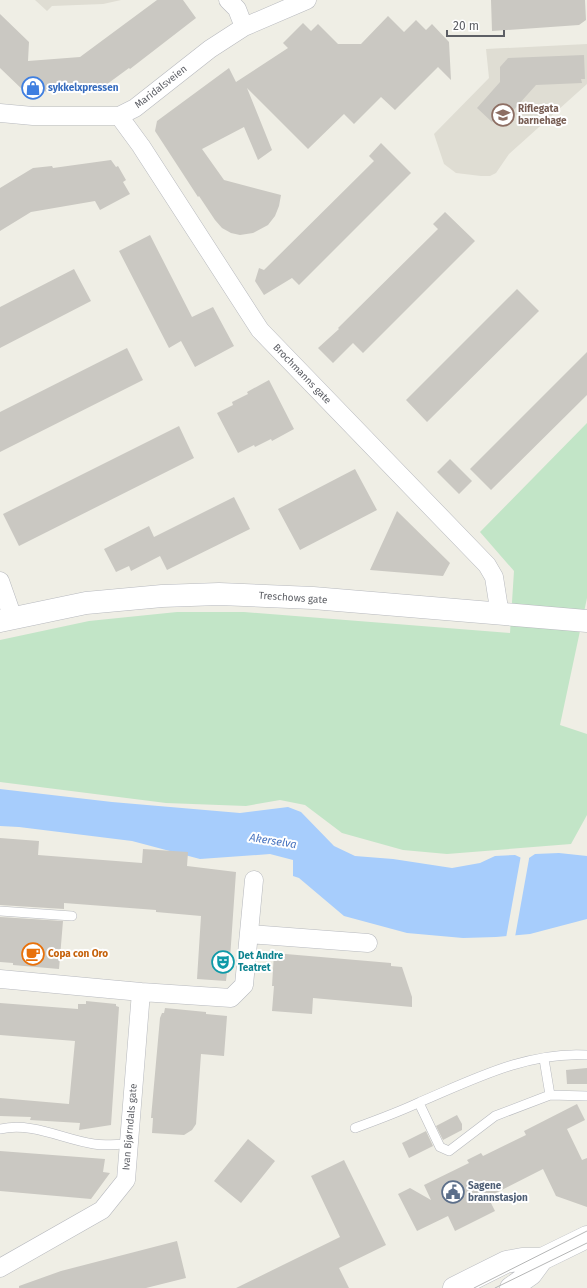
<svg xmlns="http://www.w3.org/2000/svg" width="587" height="1288" font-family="'Fira Sans',sans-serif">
<rect width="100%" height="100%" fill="#efeee5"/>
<path fill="#dfddd3" d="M35,0h86l-18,4 -51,2 -5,5z
M587,44v40l-78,70 -13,19 -6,3h-9l-25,-3 -12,-9 -10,-30 55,-56 -3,-29z"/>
<path fill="#c2e5c7" d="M587,423v175l-27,127 27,9v81l-16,29 -124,10 -44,-4 -61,-17 -37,-28 -25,-5 -34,6 -80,-3 -166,-21v-142l89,-19 88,-9h67l266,21 4,-62 -34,-39z"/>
<path fill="#a7cdfc" d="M0,789l112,13 128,11 48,-6 13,5 33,34 21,10 38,3 59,9 28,-5 15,-7 20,-1 11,5 9,-6 24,-1 28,3v63l-57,15 -34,3 -33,1 -56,-5 -63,-17 -45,-38 -6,-2v-16l-23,-6 -70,5 -68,-18 -113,-14 -19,-1z"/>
<path fill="#efeee5" d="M521,855l5,3 3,-2v3l-14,78 -9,1z"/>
<path fill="#cac8c2" d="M157,0h26l13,18 -66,51 -1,-1 -30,22 -74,2 -25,-24v-54l29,28 -1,19 52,-4z
M491,0h94l1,20 -7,5 -87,6z
M388,16l16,16 12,-12 10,10 6,-6 17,18 2,38 -13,-13 -43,43 -14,-13 -27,27 -10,-10 -36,35 -61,-61 25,62 -14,10 -14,-33 -42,22 22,31 57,15 -2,11 -4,10 -7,9 -15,8 -13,2 -9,-2 -9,-5 -7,-8 -16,-24 -1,1 -43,-66 2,-10 72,-53 7,14 52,-34 -5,-5 20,-20 8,8 7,-7 20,20h23z
M584,55l1,24h-4l1,4 -46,2 -26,29 -3,-3 -9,9 -3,-2 -3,4 -15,-14 23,-26v-15l8,-9z
M381,143l30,30 -112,112 -7,-7 -28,17 -9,-14 4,-13 5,2 110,-109 -5,-5z
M111,160l5,7 2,-1 8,14 -3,2 7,12 -30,16 -5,-9 -64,11 -31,19v-43l33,-20 19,-2 1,2z
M445,212l30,29 -112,112 -10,-10 -20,20 -15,-15 21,-19 -1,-1 100,-99 -5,-5z
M150,235l42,82 21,-10 21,39 -39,21 -14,-26 -12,7 -50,-97z
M74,269l17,32 -91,47v-41z
M517,289l22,22 -112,111 -21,-22z
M127,348l16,32 -143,72v-40z
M587,352v43l-96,95 -21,-21z
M269,380l25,49 -22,12 -1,-2 -16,8 -1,-2 -16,8 -21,-40 16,-8 -1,-3 16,-8 -1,-2z
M179,426l15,32 -175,88 -16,-32z
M450,459l22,22 -13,13 -22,-22z
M355,469l22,41 -77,40 -22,-41z
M234,497l16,32 -83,41 -7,-14 -29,15 -2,-5 -13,6 -12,-23 45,-23 5,11z
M397,511l53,52 -7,13 -73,-6z
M0,838l39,3 -1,14 104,8 1,-14 45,3 -1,14 49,6 -7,101h-2l-1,8 -29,-2 4,-63 -45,-4v-2l-92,-7v6l-64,-4z
M0,917l63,4 -4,48 -46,-4v-2l-13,-1z
M274,953l117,10v3l11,1 10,30v10l-99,-9 -1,16 -40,-3 2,-25h-2z
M86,1001l30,3v2l3,1 -8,118 -32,5 1,-7 -50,-3 1,-3 -31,-1v-18l69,6 6,-63 -75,-6v-32l78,6v-5h8z
M165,1008l41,4v2l21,2 -3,40 -23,-2 -5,70 -4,6 -8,5 -32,-2 1,-15h-2l9,-100 2,-5h2z
M587,1068v16h-20l-1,-14z
M577,1104l8,16 -18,9 15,31 5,-2v49l-31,-11 -13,-27 -55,28 7,14 -40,20 -7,-15 -31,15 -19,-37 12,-6 21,12 -7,-15 45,-22 -2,-3 14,-7 2,3 43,-21 -2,-4z
M457,1115l5,9v6l-19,10 -7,-14z
M426,1131l7,15 -24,12 -7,-15z
M248,1139l27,22 -34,42 -27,-22z
M0,1151l105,8 -2,13 7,1 -19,26 -91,-8z
M344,1160l42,85 -47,23 10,20h-113l104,-51 -29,-61z
M177,1241l9,37 -40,10h-127v-2l42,-15z"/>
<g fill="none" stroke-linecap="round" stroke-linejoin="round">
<g stroke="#b7b9be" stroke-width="10">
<path id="service" d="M0,911l72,5
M544,1059l6,36
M419,1103l21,44 9,4 46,-35 55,-21 37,1
M355,1128c22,-8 44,-16 65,-26 52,-22 108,-51 167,-47
M0,1129c33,-7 62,10 94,15 11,2 23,0 34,0"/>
</g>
<g stroke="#b7b9be" stroke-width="19">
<path id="minor" d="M228,0l9,9 7,18
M0,113l33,3h86l16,-8 75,-59 34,-22 63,-27
M119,116l22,30 119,184 227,235 7,12 6,38
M0,581l13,37
M249,934l119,9
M0,979l141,13 -15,188 -24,30 -102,58
M141,992l90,6 13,-13 10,-105"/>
</g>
<g stroke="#b7b9be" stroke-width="23">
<path id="tertiary" d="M0,621l86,-18 76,-7 57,-2 94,4 274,23"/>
</g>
<g stroke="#babcc2" stroke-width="23">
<path id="secondary" d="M454,1288l52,-26 16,-3h20l45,-22
M511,1288l20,-14 11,-15"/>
</g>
<use href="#service" stroke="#fff" stroke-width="9"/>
<use href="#minor" stroke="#fff" stroke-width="18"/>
<use href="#tertiary" stroke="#fff" stroke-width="22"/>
<use href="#secondary" stroke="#fff" stroke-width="22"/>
<path stroke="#b5b6b6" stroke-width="1" d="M474,1288l113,-57
M495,1288l92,-45"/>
</g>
<defs>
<g id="shop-ring" transform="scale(1.15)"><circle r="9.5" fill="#fff" stroke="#3f7fe0" stroke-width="1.5"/><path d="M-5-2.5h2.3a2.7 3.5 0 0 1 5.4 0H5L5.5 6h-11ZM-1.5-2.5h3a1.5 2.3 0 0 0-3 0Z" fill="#3f7fe0"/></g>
<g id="school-ring" transform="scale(1.15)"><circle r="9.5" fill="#fff" stroke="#8d6e63" stroke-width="1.5"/><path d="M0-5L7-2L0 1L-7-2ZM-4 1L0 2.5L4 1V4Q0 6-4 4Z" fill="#8d6e63"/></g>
<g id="cafe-ring" transform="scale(1.15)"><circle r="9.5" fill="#fff" stroke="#e8710a" stroke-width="1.5"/><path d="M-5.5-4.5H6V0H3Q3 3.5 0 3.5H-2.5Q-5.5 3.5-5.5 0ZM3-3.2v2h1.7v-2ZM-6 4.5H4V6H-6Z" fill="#e8710a"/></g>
<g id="theatre-ring" transform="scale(1.15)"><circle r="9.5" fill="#fff" stroke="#0f9aa8" stroke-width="1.5"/><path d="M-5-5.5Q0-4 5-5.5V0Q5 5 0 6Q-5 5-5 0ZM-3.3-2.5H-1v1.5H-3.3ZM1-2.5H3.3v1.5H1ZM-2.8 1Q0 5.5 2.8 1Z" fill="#0f9aa8"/></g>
<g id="civic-ring" transform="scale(1.15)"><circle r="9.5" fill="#fff" stroke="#5c6f8a" stroke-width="1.5"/><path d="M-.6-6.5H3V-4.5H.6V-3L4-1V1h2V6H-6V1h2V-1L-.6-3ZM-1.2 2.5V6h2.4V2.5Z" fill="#5c6f8a"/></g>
</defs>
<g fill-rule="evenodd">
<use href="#shop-ring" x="33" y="88"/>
<use href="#school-ring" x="503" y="115"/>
<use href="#cafe-ring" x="33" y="954"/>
<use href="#theatre-ring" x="223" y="962"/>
<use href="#civic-ring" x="453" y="1192"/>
</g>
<g text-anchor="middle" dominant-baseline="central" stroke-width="4" stroke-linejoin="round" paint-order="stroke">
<g font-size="10" fill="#5d5f65" stroke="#fff">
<text transform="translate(161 87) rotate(-38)">Maridalsveien</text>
<text transform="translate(302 374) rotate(46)">Brochmanns gate</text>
<text transform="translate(293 598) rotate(4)">Treschows gate</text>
<text transform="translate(130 1127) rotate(-85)">Ivan Bjørndals gate</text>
</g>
<g font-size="10" font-weight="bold" fill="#366cbe" stroke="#fff" text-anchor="start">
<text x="48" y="88">sykkelxpressen</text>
</g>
<g font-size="10" font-weight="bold" fill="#785e54" stroke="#fff" text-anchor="start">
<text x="518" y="109">Riflegata<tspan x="518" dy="12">barnehage</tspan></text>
</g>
<g font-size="10" font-weight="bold" fill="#c56008" stroke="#fff" text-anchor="start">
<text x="48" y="954">Copa con Oro</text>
</g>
<g font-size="10" font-weight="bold" fill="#0d838f" stroke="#fff" text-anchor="start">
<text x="238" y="956">Det Andre<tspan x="238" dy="12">Teatret</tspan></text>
</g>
<g font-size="10" font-weight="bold" fill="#4e5e75" stroke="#fff" text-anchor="start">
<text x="468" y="1186">Sagene<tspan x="468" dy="12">brannstasjon</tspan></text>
</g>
<g font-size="11" font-style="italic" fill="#4a75c0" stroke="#fff">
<text transform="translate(273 841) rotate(9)">Akerselva</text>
</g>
</g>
<path d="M447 30v6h57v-6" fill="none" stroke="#5d5f65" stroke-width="2"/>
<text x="453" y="30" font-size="12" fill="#5d5f65" stroke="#ffffff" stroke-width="3" paint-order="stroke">20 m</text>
</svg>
